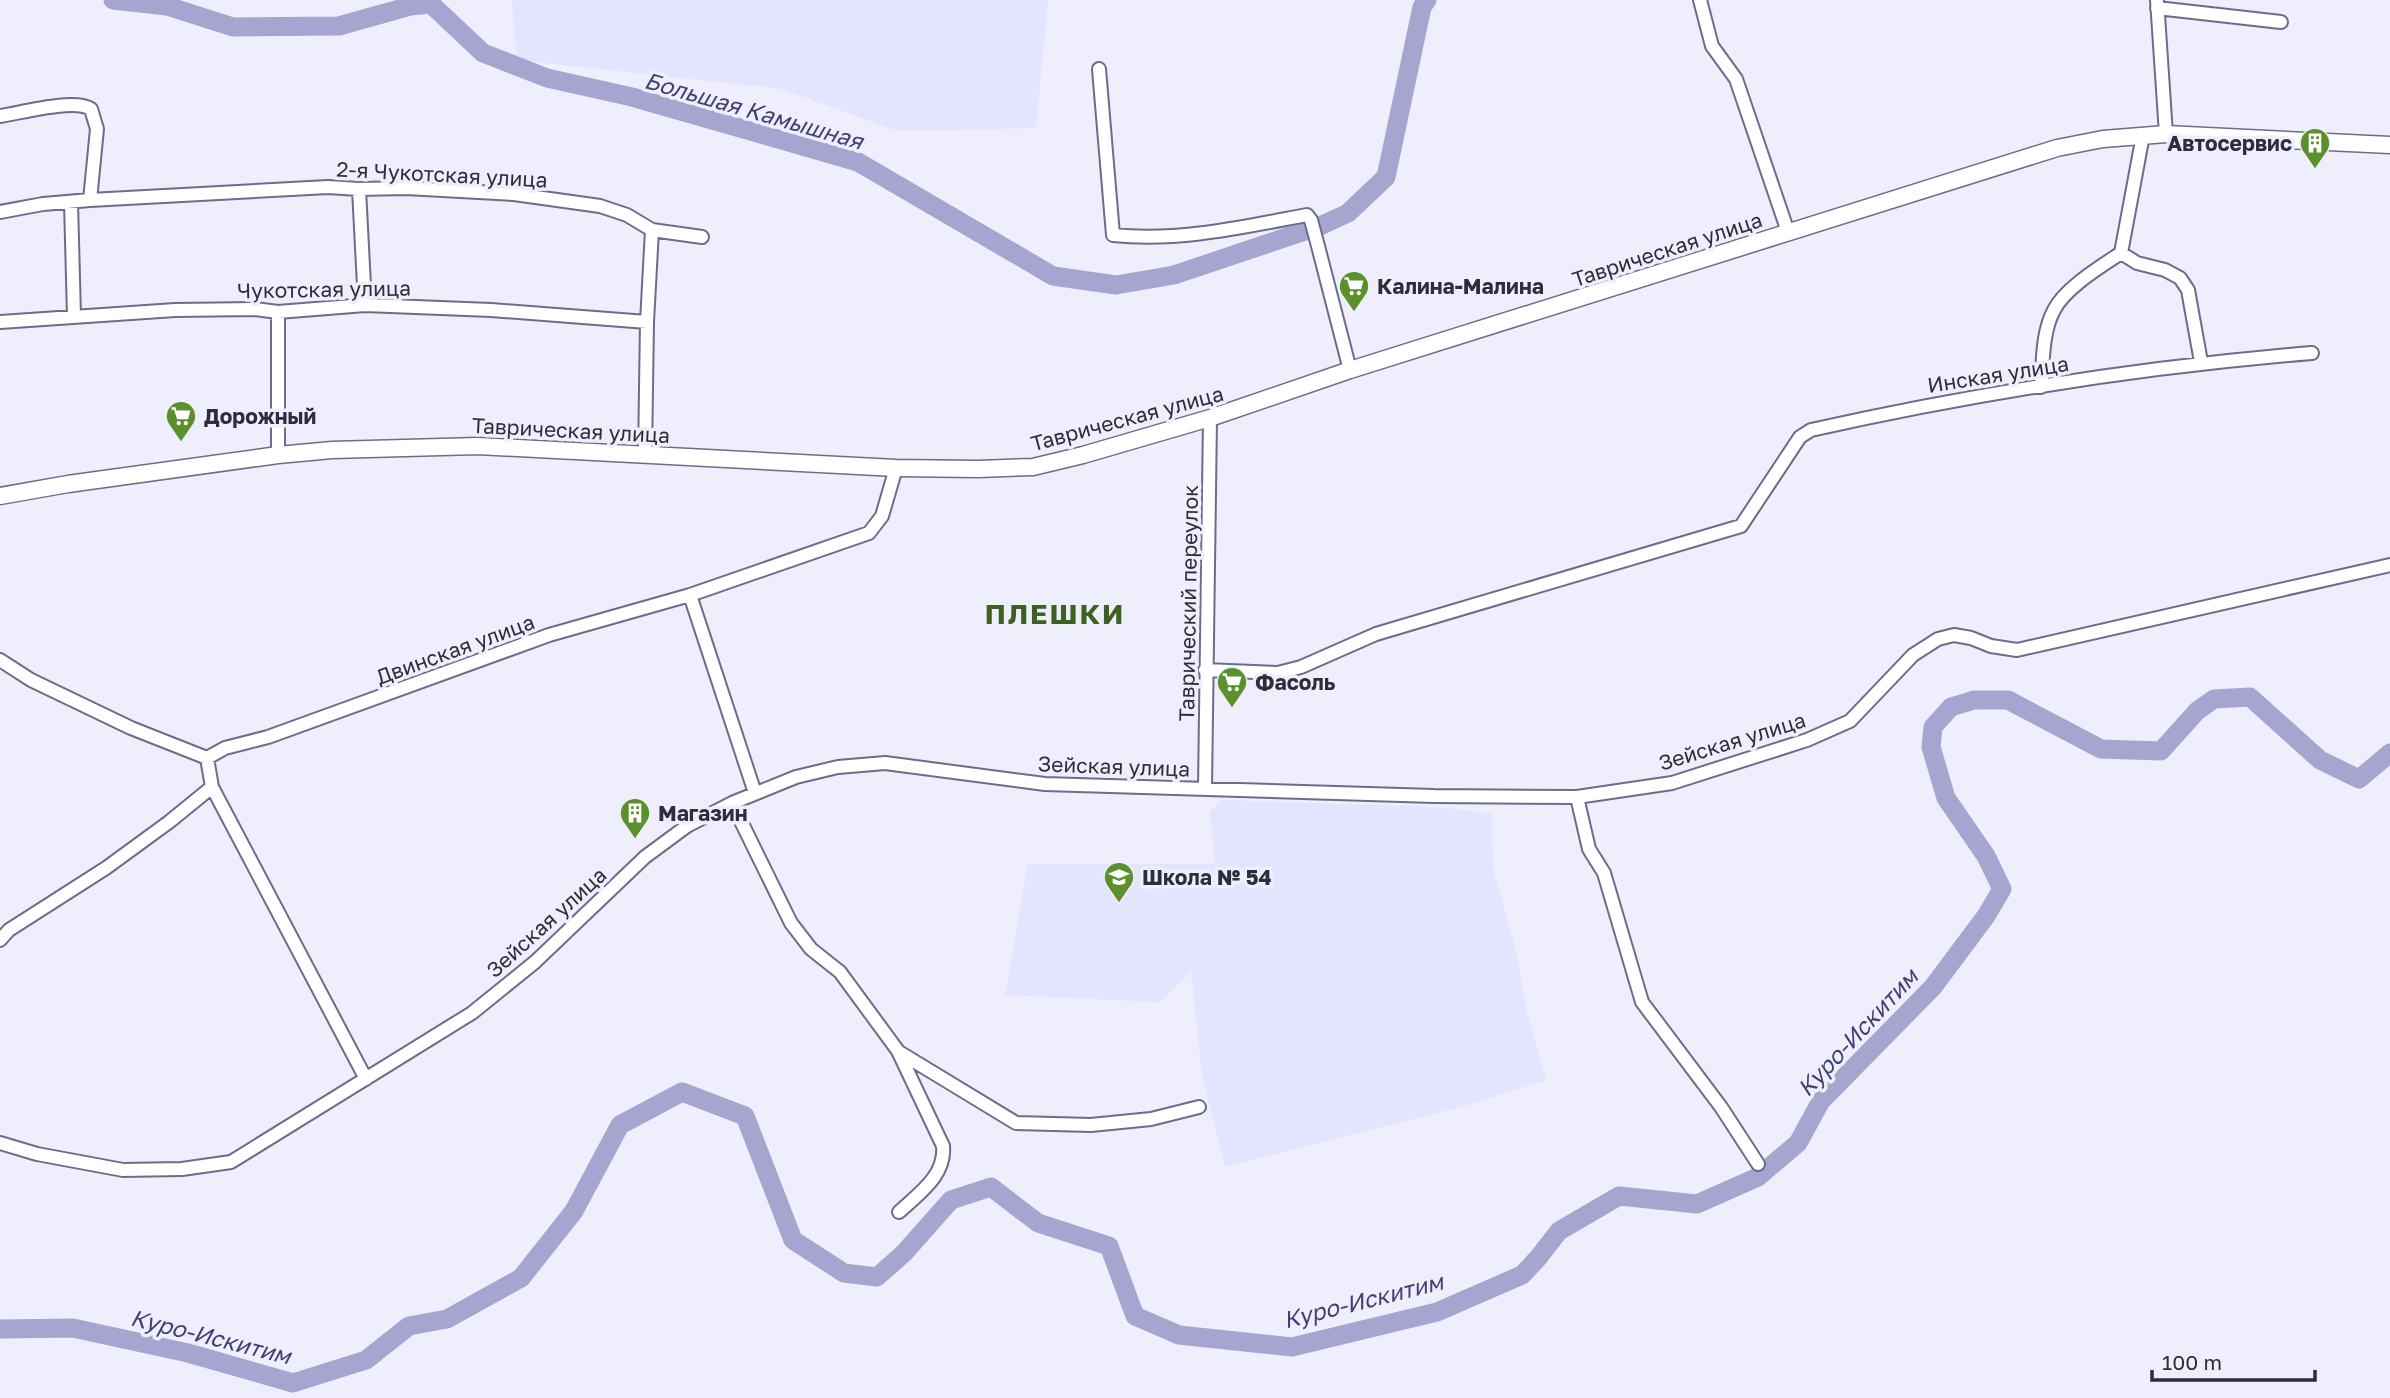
<svg xmlns="http://www.w3.org/2000/svg" width="2390" height="1398" font-family="'Golos Text',sans-serif">
<rect width="100%" height="100%" fill="#eeeefd"/>
<path fill="#e3e4fe" d="M512,0h536l-12,128 -139,3 -115,-42 -265,-29z
M1222,800l217,7 53,7 1,54 22,79 12,64 19,69 -78,25 -243,62 -23,-92 -11,-103 -32,30 -154,-7 23,-131h187l-5,-52z"/>
<g fill="none" stroke-linecap="round" stroke-linejoin="round">
<path stroke="#a5a5cf" stroke-width="19" d="M113,0l54,6 66,21 106,-1 71,-20 21,-2 52,49 64,25 85,19 226,65 195,114 63,9 58,-10 146,-49 28,-13 38,-36 36,-170 5,-7
M0,1329l73,-1 115,25 105,30 73,-23 43,-34 38,-7 74,-41 53,-67 46,-86 62,-33 63,24 48,124 51,33 33,4 27,-24 47,-53 40,-13 47,36 71,23 26,70 44,19 113,12 145,-35 85,-37 16,-17 21,-27 60,-35 78,8 61,-27 40,-34 23,-42 112,-114 53,-71 16,-27 -16,-33 -40,-58 -15,-51 2,-20 18,-20 23,-7h34l93,49 60,2 36,-40 17,-12 36,-2 70,63 39,19 31,-26"/>
<g stroke="#6c6c8c" stroke-width="16">
<path id="minor" d="M1700,0l12,46 24,33 52,153
M2157,0l9,134
M2157,8l124,14
M1099,69l14,166c65,7 130,-8 194,-20l4,5 7,26 32,124
M0,116c21,-3 74,-18 91,-7l6,20 -7,71
M359,189l6,116
M71,202l3,114
M0,212l43,-8 47,-4 238,-13 31,2 47,-1 108,6 86,12 27,9 25,15 -5,92 -2,132
M652,230l50,7
M2121,253l16,10 28,7 15,8 8,12 13,72
M0,322l175,-12 80,-1 23,3 87,-7 126,5 156,12
M2041,387c2,-24 1,-55 13,-77 11,-22 46,-43 67,-57l22,-118
M278,455v-143
M690,595l65,198
M0,660l31,20 100,48 76,30 18,-10 43,-11 281,-102 141,-40 179,-62 13,-17 14,-48
M1205,670l73,3 23,-6 75,-33 365,-108 59,-89 11,-7c165,-37 332,-63 501,-77
M207,758l5,29 154,292
M1205,788l5,-370
M1577,797l12,52 15,24 38,129 79,105 37,57
M732,803l59,120 20,26 29,23 58,79 45,95c3,30 -25,48 -44,66
M0,940l9,-10 97,-62 63,-46 43,-35
M899,1052l117,71 75,2 60,-6 48,-12
M0,1143l37,11 86,16 59,-1 49,-7 241,-149 63,-51 110,-105 42,-31 45,-23 64,-26 42,-10 47,-4 160,21 389,12 143,1 95,-14 135,-43 43,-19 63,-66 25,-16 16,-4 17,3 20,8 26,4 373,-85"/>
</g>
<g stroke="#6c6c8c" stroke-width="19">
<path id="major" d="M0,496l68,-12 210,-29 54,-5 146,-4 418,22 82,1 55,-2 50,-12 127,-37 140,-48 707,-222 46,-9 63,-5 224,11"/>
</g>
<use href="#minor" stroke="#fff" stroke-width="12"/>
<use href="#major" stroke="#fff" stroke-width="16"/>
</g>
<defs>
<g id="building-pin" transform="scale(1.575)"><path d="M0 17L-7.5 6A9.5 9.5 0 1 1 7.5 6Z" fill="#5b902a" stroke="#eeeefd"/><path d="M-4-6H4V6H1V3H-1V6H-4ZM-2.5-4.3h1.7v1.8h-1.7ZM.8-4.3h1.7v1.8H.8ZM-2.5-1h1.7V.8h-1.7ZM.8-1h1.7V.8H.8Z" fill="#fff"/></g>
<g id="supermarket-pin" transform="scale(1.575)"><path d="M0 17L-7.5 6A9.5 9.5 0 1 1 7.5 6Z" fill="#5b902a" stroke="#eeeefd"/><path d="M-6-5.5h2.5l.6 2H6L4.5 2H-2.5L-4.4-4H-6ZM-1.5 3.2a1.3 1.3 0 1 0 .1 0ZM3 3.2a1.3 1.3 0 1 0 .1 0Z" fill="#fff"/></g>
<g id="school-pin" transform="scale(1.575)"><path d="M0 17L-7.5 6A9.5 9.5 0 1 1 7.5 6Z" fill="#5b902a" stroke="#eeeefd"/><path d="M0-5L7-2L0 1L-7-2ZM-4 1L0 2.5L4 1V4Q0 6-4 4Z" fill="#fff"/></g>
</defs>
<g fill-rule="evenodd">
<use href="#building-pin" x="2315" y="143"/>
<use href="#supermarket-pin" x="1354" y="286"/>
<use href="#supermarket-pin" x="181" y="416"/>
<use href="#supermarket-pin" x="1232" y="682"/>
<use href="#building-pin" x="635" y="813"/>
<use href="#school-pin" x="1119" y="877"/>
</g>
<g text-anchor="middle" dominant-baseline="central" stroke-width="7" stroke-linejoin="round" paint-order="stroke">
<g font-size="21" font-weight="bold" fill="#2d2e3b" stroke="#eeeefd" text-anchor="start">
<text x="2292" y="143" text-anchor="end">Автосервис</text>
<text x="1377" y="286">Калина-Малина</text>
<text x="204" y="416">Дорожный</text>
<text x="1255" y="682">Фасоль</text>
<text x="658" y="813">Магазин</text>
<text x="1142" y="877">Школа № 54</text>
</g>
<g font-size="21" fill="#2d2e3b" stroke="#eeeefd">
<text transform="translate(442 174) rotate(3)">2-я Чукотская улица</text>
<text transform="translate(1667 249) rotate(-18)">Таврическая улица</text>
<text transform="translate(324 289) rotate(-1)">Чукотская улица</text>
<text transform="translate(1998 374) rotate(-9)">Инская улица</text>
<text transform="translate(1127 418) rotate(-15)">Таврическая улица</text>
<text transform="translate(571 430) rotate(3)">Таврическая улица</text>
<text transform="translate(1188 603) rotate(-89)">Таврический переулок</text>
<text transform="translate(455 649) rotate(-20)">Двинская улица</text>
<text transform="translate(1732 741) rotate(-17)">Зейская улица</text>
<text transform="translate(1114 766) rotate(2)">Зейская улица</text>
<text transform="translate(546 922) rotate(-42)">Зейская улица</text>
</g>
<g font-size="23" font-style="italic" fill="#444077" stroke="#eeeefd">
<text transform="translate(754 110) rotate(16)">Большая Камышная</text>
<text transform="translate(1857 1032) rotate(-47)">Куро-Искитим</text>
<text transform="translate(1363 1300) rotate(-14)">Куро-Искитим</text>
<text transform="translate(211 1336) rotate(14)">Куро-Искитим</text>
</g>
<g font-size="28" font-weight="bold" letter-spacing="2" fill="#3e6020" stroke="#eeeefd">
<text x="1055" y="613">ПЛЕШКИ</text>
</g>
</g>
<path d="M2152 1370v10h163v-10" fill="none" stroke="#2d2e3b" stroke-width="3.5"/>
<text x="2162" y="1370" font-size="21" fill="#2d2e3b" stroke="#eeeefd" stroke-width="5" paint-order="stroke">100 m</text>
</svg>
